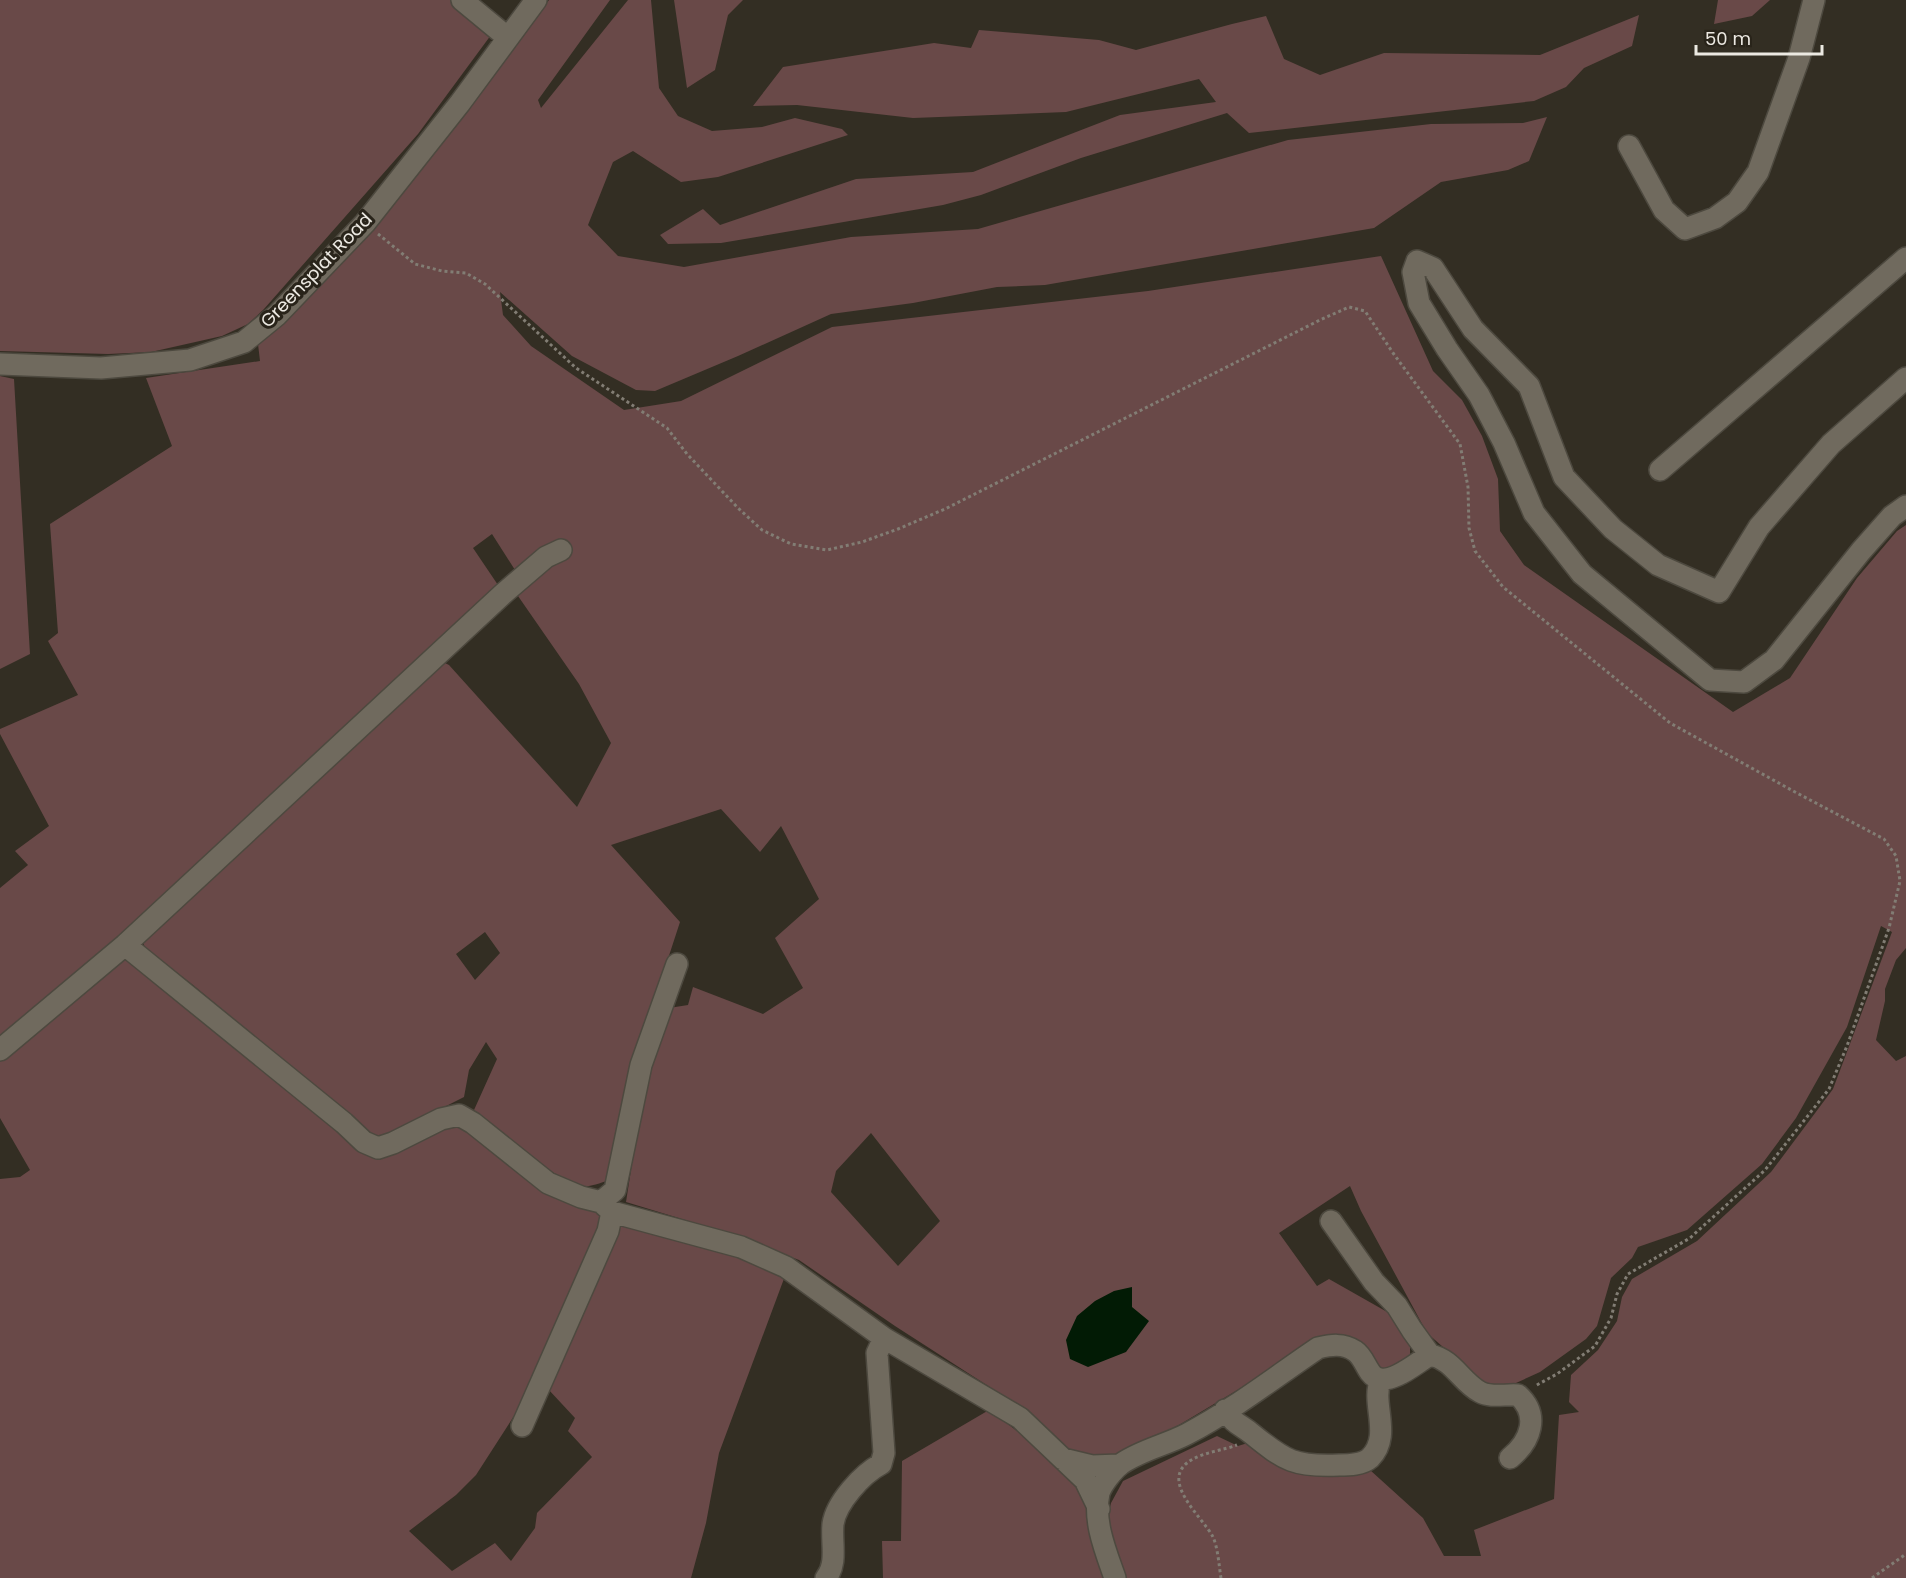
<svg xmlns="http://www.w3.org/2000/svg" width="1906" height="1578" font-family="Poppins,sans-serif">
<rect width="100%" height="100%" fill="#332e23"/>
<path fill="#694948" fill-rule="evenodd" d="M0,0h450l41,35 -73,99 -154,175 -16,15 -26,12 -71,16 -43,2 -108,-3z
M549,0h61l-72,100 3,8 87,-108h23l8,88 19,28 34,15 50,-4 33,-9 47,11 6,6 -130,42 -37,5 -48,-31 -20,11 -25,63 30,31 66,11 167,-30 127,-8 310,-89 143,-16 92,-1 24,-6 -18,44 -21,9 -67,12 -67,46 -329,57 -48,2 -84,16 -82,11 -93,42 -83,35 -19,-1 -64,-34 -72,-64 3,23 28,31 93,64 57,-9 151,-74 316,-36 233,-35 52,115 29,29 20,36 16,43 2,52 24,34 209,147 57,-34 67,-100 40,-47 9,-6v423l-10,12 -11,29v12l-9,39 20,21 10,-5v522h-784l-15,-57 4,-18 12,-22 94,-45 21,10 16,-5 116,29 53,48 21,38h37l-7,-26 80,-31 5,-84 20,-3 -10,-10 2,-27 27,-25 19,-29 5,-24 10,-18 65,-38 74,-69 62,-83 59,-157 -11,-6 -34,101 -51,91 -34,46 -75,66 -49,17 -6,11 -21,20 -14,48 -11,13 -46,33 -24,11 -20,4 -13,-5 -56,-49 -66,-122 -11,-25 -71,47 38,53 12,-7 60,34 21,28v15l-22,16 -74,-28 -170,102 -44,29 9,103h-226l-1,-37h19l1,-80 87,-51 32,24 9,-21 -135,-87 -96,-66 -71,-27 -102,-31 20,-129 23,-65 19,-3 5,-18 70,27 40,-26 -28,-50 44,-39 -38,-73 -21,26 -39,-43 -110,36 69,77 -50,153 -18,105c-8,1 -20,7 -28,6 -24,-2 -93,-57 -110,-76l23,-51 -11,-17 -17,28 -5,27 -79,40 -7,1 -8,-5 -177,-148 -48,-37 -3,-9 301,-277 6,3 128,142 34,-64 -32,-59 -61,-88 -3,-26 -23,-36 -19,14 25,37 -372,347 -126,105v-149l28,-23 -13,-14 34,-25 -49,-92v-5l78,-34 -30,-54 10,-8 -8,-109 122,-78 -26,-68 114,-17 -2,-17 129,-131zM485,932l15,21 -25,27 -19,-26zM871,1133l69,88 -42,45 -67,-74 5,-21z
M674,0h69l-15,15 -13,55 -28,18z
M1718,0h52l-18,16 -38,8z
M1639,15l-7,31 -48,22 -18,19 -32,14 -285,32 -22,-20 -146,45 -100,37 -38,10 -222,38 -53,1 -8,-9 43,-26 17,16 136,-46 117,-7 147,-57 96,-13 -17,-23 -133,33 -153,6 -116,-13 -44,1 30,-39 151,-24 37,5 8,-18 120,10 37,10 96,-26 34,-8 18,43 36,16 64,-22 156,2z
M0,376l14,3 16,275 -30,15z
M125,954l254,206 77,-37 138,84 8,12 -79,183 -47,73 -20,20 -47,36 43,40 43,-28 16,18 24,-33 2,-15 55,-56 -24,-26 7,-13 -27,-29 67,-170 126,35 44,22 -66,177 -13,70 -15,55h-691v-399l20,-2 10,-7 -30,-52v-59z"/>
<path fill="#021b05" d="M1132,1287v20l17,14 -23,31 -38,15 -18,-8 -4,-19 11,-24 18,-15 19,-10z"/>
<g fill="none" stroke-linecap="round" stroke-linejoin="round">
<g stroke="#4d493f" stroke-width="24">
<path id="minor" d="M462,0l46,38
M1629,146l35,64 21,19 30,-11 22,-16 21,-30 41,-114 15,-58
M0,364l101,4 89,-8 54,-18 33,-27 88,-92 95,-120 76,-103
M1906,378l-75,66 -72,83 -40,65 -61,-27 -45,-36 -49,-52 -35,-91 -56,-57 -40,-61 -16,-7 -4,11 6,31 28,46 32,46 25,48 30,70 48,61 128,106 34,2 30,-22 87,-109 31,-35 14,-10
M1660,470l246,-212
M125,945l219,178 20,19 14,6 15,-5 48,-24 18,-4 14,8 75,60 33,14 20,5 11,10 129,35 45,20 98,71 136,80 65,62 14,29
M0,1050l125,-105 379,-352 42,-36 15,-7
M601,1202l14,-12 26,-125 36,-101
M1331,1221l43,61 23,24 15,24 18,25c23,4 31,27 50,37 11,6 25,2 38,3 22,20 13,46 -8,63
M1225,1410c10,15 15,14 27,24 33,27 43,33 87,31 10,0 23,0 31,-7 23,-23 0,-55 11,-79
M522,1426l86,-195 4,-19
M1063,1459l29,7 27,-1
M826,1578c12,-15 5,-35 7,-54 3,-21 29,-50 48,-60l3,-11 -7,-100 7,-15
M1115,1578c-9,-26 -22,-56 -16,-85 3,-9 14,-23 22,-29 20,-14 45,-19 66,-30 46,-24 88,-57 131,-86 13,-3 25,-5 37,3 15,10 11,39 43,24 11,-5 22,-14 32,-20"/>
</g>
<path stroke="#827d74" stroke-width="3" stroke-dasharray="3 3" stroke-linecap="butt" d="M378,234l37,30 27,7 24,2 19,11 91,84 91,60 20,26 51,54 24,22 29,14 36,6 35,-8 36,-13 47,-20 375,-189 29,-13 16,4 28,42 67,91 8,43 1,41 6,23 28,36 167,136 125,69 89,47 12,17 4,25 -11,47 -42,118 -18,43 -64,81 -75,68 -62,36 -11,20 -6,24 -16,28 -38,28 -22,12
M1221,1578c-2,-12 -3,-30 -8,-41 -11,-21 -57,-58 -20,-78 13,-7 31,-9 44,-14
M1872,1578l34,-24"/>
<use href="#minor" stroke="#706a5e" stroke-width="21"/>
</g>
<g text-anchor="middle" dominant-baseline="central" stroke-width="6" stroke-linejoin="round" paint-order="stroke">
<g font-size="18" fill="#ece9e2" stroke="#29241a">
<text transform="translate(316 270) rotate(-46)">Greensplat Road</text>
</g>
</g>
<path d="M1696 45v9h126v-9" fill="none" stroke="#ece9e2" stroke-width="3"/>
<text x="1705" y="45" font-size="18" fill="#ece9e2" stroke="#29241a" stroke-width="4.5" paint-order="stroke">50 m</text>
</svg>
